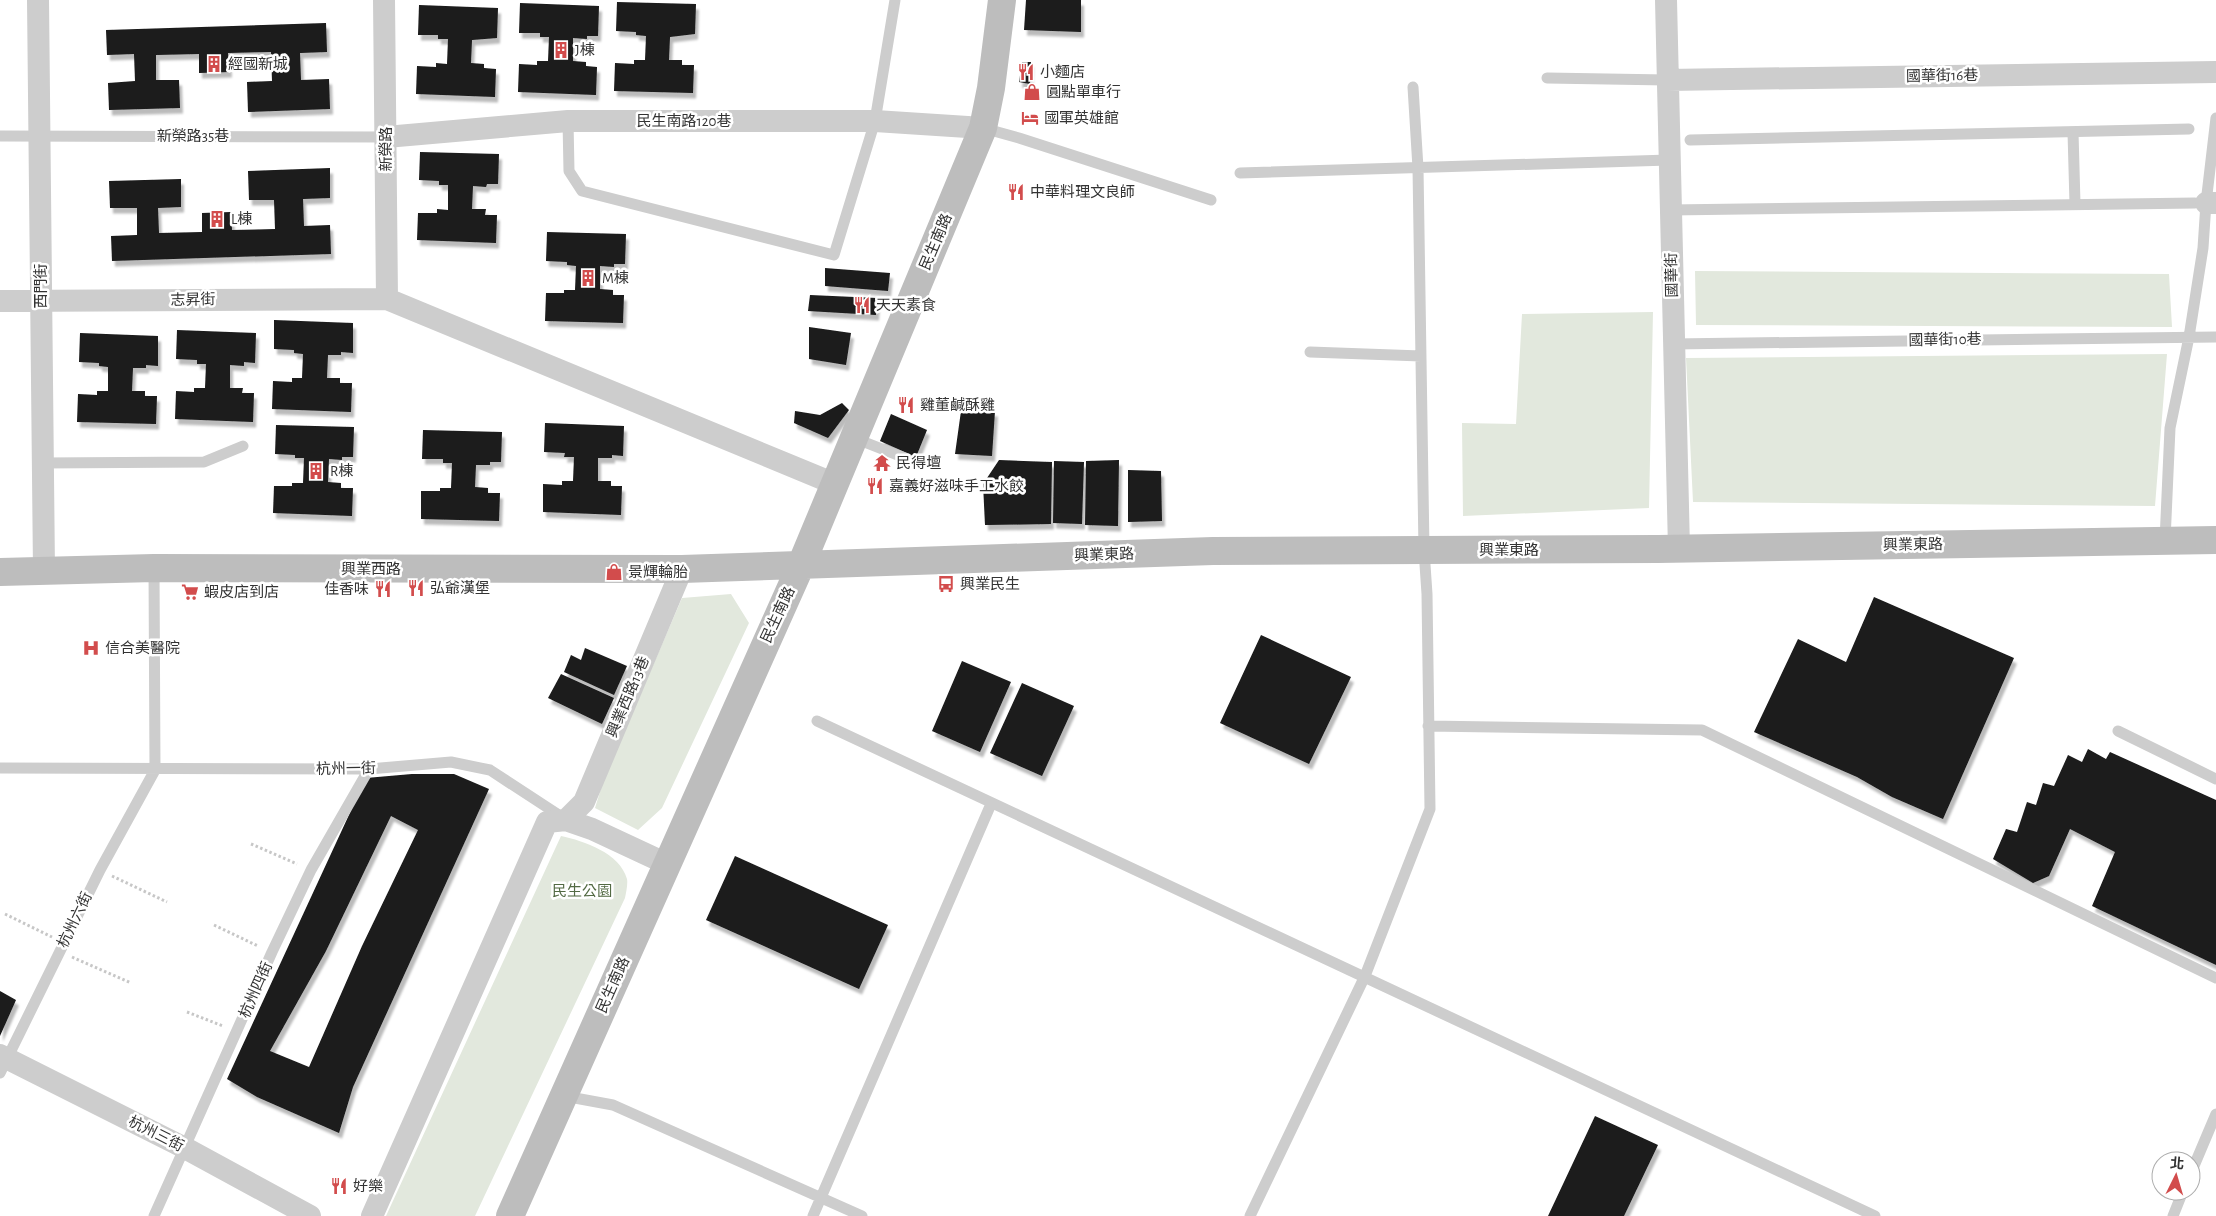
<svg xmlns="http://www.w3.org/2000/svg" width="2216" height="1216" font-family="'Alegreya Sans','Noto Sans TC',sans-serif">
<defs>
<filter id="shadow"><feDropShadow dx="3" dy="5.5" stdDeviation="1" flood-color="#0004"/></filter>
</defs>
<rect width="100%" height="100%" fill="#fff"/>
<path fill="#e2e8dd" d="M1695,271l474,3 3,53 -476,-2z
M1653,312l-4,196 -186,8 -1,-93 54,1 6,-110z
M2167,354l-12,152 -462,-4 -7,-144z
M731,594l18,29 -87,185 -24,22 -43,-22 9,-29 78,-181z
M561,836c23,5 59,17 66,43 1,5 -1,14 -2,19l-150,318h-89z"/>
<path fill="#1a1a1a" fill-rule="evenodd" filter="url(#shadow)" d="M1026,0h55v32l-57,-2z
M617,2l79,2 -1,30 -25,3 -1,23h13v5h12l-1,28 -79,-2 1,-28 19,1v-4h11l1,-24 -10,-1v-3l-20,-1z
M520,3l79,3 -1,30h-11v3l-14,-1v23l13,1v4l11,1 -1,28 -78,-3 1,-28 18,1v-4h11l1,-24h-9v-4h-21z
M419,5l79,3 -1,30 -25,2 -1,23 13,1v4l12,1 -1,28 -79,-3 1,-28 19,1v-4l11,1 1,-25h-10v-4h-20z
M326,23l1,29 -27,1 1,27 28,-1 1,30 -82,3 -1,-30 25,-1 -1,-29 -43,1 1,19 -30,1v-19l-43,1v25h23l1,28 -71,2 -1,-27 27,-2 -1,-27 -27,1 -1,-25z
M1022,62h9l-1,22 -11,-2z
M420,152l79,2 -1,30h-11l-1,3 -13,-1 -1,23h14l-1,6h12l-1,28 -79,-3 1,-27h19v-4l11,1v-25h-9v-4l-20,-1z
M330,168v30l-27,1 1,27 26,-1 1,29 -219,7 -1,-25 26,-1v-27h-27l-1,-27 72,-2v28l-23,1 1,25 43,-1v-19l29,-1 1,18 43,-1 -1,-29h-25l-1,-29z
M547,232l79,2 -1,30h-11v3l-14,-1v23l13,1v5h11l-1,28 -78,-2 1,-28h18v-3h11l1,-24 -9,-1v-3l-21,-1z
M825,268l65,5 -2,18 -63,-5z
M810,295l67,3 -1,17 -68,-4z
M274,320l79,3v30l-12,-1v3h-13l-1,23h13v5h12l-1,29 -79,-3 1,-28 19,1v-4h10l1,-24 -9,-1v-3l-20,-1z
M809,327l42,6 -5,32 -37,-6z
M177,330l79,3 -1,30 -11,-1v4l-14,-1v23h13l-1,5h12l-1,29 -78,-3 1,-28 18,1v-4h11l1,-24h-9v-4l-21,-1z
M80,333l78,3v30l-12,-1v3h-13l-1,23h13v5h12l-1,28 -79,-2 1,-28 19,1v-4h11v-24l-9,-1v-3l-20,-1z
M842,403l7,7 -21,28 -34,-15 1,-12 25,4z
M961,411h34l-3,45 -37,-2z
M891,414l36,16 -11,27 -36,-16z
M545,423l79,3 -1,30 -11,-1v3h-14v23h13v5h11l-1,29 -78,-3v-28l19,1v-4h11l1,-24h-10l1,-4 -21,-1z
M276,425l78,2 -1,30h-11v3l-13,-1 -1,23 13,1v5h12l-1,28 -79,-3 1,-27h18v-3h11l1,-25h-9v-3l-20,-1z
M423,430l79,2 -1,30h-11v3h-14l-1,22 13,1v5h12l-1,28 -78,-2v-28h19v-3h11l1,-25h-9v-4h-21z
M999,460l53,2 -1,62 -66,1 -2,-41z
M1119,460l-1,66 -33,-1 1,-64z
M1054,461l30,1 -2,62 -29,-1z
M1128,470l33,1 1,50 -34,1z
M1874,597l140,61 -71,161 -51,-22 -35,-20 -103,-45 44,-93 48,23z
M1261,635l90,42 -42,87 -89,-41z
M585,648l42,18 -13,29 -50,-23 7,-17 10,5z
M962,661l49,21 -31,70 -48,-21z
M561,674l53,24 -12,26 -54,-26z
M1022,683l52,23 -32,70 -52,-23z
M2088,749l18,10 4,-7 106,48v165l-124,-59 23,-54 -45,-23 -21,47 -16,7 -40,-24 13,-30 11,3 10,-30 9,3 7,-22 11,3 14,-31 14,7z
M412,774h42l35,15 -136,298 -14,46 -82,-36 -30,-18 139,-301zM391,816l27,14 -56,116 -53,121 -39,-16 56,-100z
M735,856l153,69 -29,64 -153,-69z
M0,991l16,9 -16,36z
M1595,1116l63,29 -34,71h-76z"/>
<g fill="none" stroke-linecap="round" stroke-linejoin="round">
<path stroke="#c7c7c7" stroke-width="3" stroke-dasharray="2.5 2.5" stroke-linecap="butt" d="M251,844l46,20
M112,876l55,26
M5,914l47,23
M214,925l44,21
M72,957l59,26
M187,1012l36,14"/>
<path stroke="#cdcdcd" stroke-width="11" d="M1547,78l120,2
M568,121l1,50 13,20 252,64 41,-134 20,-121
M983,128l36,10 192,62
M2073,132l2,72
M0,136l386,1
M1690,140l499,-11
M1240,173l429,-13
M1670,210l525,-7
M1673,344l543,-7
M1310,352l111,4
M854,438l51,20
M42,463l162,-1 39,-16
M2165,541l5,-113 19,-91 14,-89 3,-45 10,-85
M817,721l1058,495
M1428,726l274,4 514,248
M2118,731l98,48
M0,768l369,1 82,-7 39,8 75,49
M0,1073l100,-203 55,-100 -1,-202
M564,1096l49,9 249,111
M2191,1173l25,-59
M154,1216l118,-264 39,-82 58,-101
M813,1216l178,-412
M1250,1216l115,-240 65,-167 -3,-215 -3,-44 -6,-382 -5,-81
M2173,1216l10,-25"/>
<path stroke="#cdcdcd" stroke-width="22" d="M38,0l6,571
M384,0l3,299
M1666,0l13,549
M1667,80l549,-8
M386,137l182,-16h307l108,7
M2206,203h10
M0,301l387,-2 448,185
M566,820l18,-18 98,-233
M0,1055l185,93 125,68
M372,1216l175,-394 19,-2 26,9 75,35"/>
<path stroke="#bdbdbd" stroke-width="28" d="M0,572l154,-4 528,1 531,-18 445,-2 558,-9
M510,1216l291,-651 182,-437 8,-40 11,-88"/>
</g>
<defs>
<g id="building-bare" transform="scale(1.35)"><path d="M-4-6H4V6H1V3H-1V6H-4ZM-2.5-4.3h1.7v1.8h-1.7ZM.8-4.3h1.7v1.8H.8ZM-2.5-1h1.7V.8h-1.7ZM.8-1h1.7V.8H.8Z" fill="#d24c4c" stroke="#fff" stroke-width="2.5" paint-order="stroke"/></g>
<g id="restaurant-bare" transform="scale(1.35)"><path d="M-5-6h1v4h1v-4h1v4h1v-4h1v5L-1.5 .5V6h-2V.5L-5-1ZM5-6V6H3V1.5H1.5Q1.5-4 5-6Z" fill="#d24c4c" stroke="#fff" stroke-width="2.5" paint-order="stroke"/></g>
<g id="shop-bare" transform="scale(1.35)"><path d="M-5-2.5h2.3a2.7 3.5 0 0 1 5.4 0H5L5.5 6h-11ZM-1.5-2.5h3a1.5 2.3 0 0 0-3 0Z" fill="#d24c4c" stroke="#fff" stroke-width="2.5" paint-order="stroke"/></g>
<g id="hotel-bare" transform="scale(1.35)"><path d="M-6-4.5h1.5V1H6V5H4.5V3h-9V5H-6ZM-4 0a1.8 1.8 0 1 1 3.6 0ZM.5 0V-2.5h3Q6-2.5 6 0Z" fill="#d24c4c" stroke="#fff" stroke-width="2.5" paint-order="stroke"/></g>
<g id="temple-bare" transform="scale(1.35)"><path d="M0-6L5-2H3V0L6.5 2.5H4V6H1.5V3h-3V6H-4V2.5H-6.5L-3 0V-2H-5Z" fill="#d24c4c" stroke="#fff" stroke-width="2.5" paint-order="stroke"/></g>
<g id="bus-bare" transform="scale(1.35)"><path d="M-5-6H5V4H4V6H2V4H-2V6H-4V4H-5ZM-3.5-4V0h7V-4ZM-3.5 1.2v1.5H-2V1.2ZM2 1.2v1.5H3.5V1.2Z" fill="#d24c4c" stroke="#fff" stroke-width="2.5" paint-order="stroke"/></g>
<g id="supermarket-bare" transform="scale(1.35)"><path d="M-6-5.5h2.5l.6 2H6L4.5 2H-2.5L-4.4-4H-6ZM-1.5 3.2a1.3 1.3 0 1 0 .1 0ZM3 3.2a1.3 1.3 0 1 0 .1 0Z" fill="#d24c4c" stroke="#fff" stroke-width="2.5" paint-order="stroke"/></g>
<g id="hospital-bare" transform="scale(1.35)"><path d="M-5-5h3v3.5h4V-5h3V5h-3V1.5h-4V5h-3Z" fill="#d24c4c" stroke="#fff" stroke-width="2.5" paint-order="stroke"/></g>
</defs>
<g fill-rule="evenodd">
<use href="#building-bare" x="561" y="50"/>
<use href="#building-bare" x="214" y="64"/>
<use href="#restaurant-bare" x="1026" y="72"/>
<use href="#shop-bare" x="1032" y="92"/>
<use href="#hotel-bare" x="1030" y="118"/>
<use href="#restaurant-bare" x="1016" y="192"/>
<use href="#building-bare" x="217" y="219"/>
<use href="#building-bare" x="588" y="278"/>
<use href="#restaurant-bare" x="862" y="305"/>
<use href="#restaurant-bare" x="906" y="405"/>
<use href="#temple-bare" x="882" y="463"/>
<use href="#building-bare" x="316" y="471"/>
<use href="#restaurant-bare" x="875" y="486"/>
<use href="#shop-bare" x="614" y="572"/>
<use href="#bus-bare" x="946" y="584"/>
<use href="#restaurant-bare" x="416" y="588"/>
<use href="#restaurant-bare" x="383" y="589"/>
<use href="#supermarket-bare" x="190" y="592"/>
<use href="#hospital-bare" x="91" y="648"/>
<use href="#restaurant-bare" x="339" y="1186"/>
</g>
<g text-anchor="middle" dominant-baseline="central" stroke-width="5" stroke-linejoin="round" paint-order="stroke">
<g font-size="15" fill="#333" stroke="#fff" text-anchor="start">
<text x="575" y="50">J棟</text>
<text x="228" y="64">經國新城</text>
<text x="1040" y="72">小麵店</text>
<text x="1046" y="92">圓點單車行</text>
<text x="1044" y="118">國軍英雄館</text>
<text x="1030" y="192">中華料理文良師</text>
<text x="231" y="219">L棟</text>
<text x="602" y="278">M棟</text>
<text x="876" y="305">天天素食</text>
<text x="920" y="405">雞董鹹酥雞</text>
<text x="896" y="463">民得壇</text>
<text x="330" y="471">R棟</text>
<text x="889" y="486">嘉義好滋味手工水餃</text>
<text x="628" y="572">景輝輪胎</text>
<text x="960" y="584">興業民生</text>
<text x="430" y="588">弘爺漢堡</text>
<text x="369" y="589" text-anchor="end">佳香味</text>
<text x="204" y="592">蝦皮店到店</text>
<text x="105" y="648">信合美醫院</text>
<text x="353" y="1186">好樂</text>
</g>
<g font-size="15" fill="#333" stroke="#fff">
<text transform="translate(1942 76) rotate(-1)">國華街16巷</text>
<text x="684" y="121">民生南路120巷</text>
<text x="193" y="136">新榮路35巷</text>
<text transform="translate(386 149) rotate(-90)">新榮路</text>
<text transform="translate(936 242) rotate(-67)">民生南路</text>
<text transform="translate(1672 275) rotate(-91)">國華街</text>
<text transform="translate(41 286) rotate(-90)">西門街</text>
<text transform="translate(193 300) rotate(-1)">志昇街</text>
<text transform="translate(1945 340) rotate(-1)">國華街10巷</text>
<text transform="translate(1913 545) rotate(-1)">興業東路</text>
<text x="1509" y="550">興業東路</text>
<text transform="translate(1104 555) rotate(-2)">興業東路</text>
<text x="371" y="569">興業西路</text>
<text transform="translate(778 615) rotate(-65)">民生南路</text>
<text transform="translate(628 697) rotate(-67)">興業西路13巷</text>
<text transform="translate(346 769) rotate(-1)">杭州一街</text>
<text transform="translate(75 920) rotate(-64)">杭州六街</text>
<text transform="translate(613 985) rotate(-66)">民生南路</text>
<text transform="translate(256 990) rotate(-66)">杭州四街</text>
<text transform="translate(156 1134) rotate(27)">杭州三街</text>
</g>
<g font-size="15" fill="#536a44" stroke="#fff">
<text x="582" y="891">民生公園</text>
</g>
</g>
<g transform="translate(2176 1176) rotate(5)"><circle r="24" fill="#ffffff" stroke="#adadad"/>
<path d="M0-4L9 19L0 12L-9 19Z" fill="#d24c4c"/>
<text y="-8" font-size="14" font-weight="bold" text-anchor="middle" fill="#333333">北</text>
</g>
</svg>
